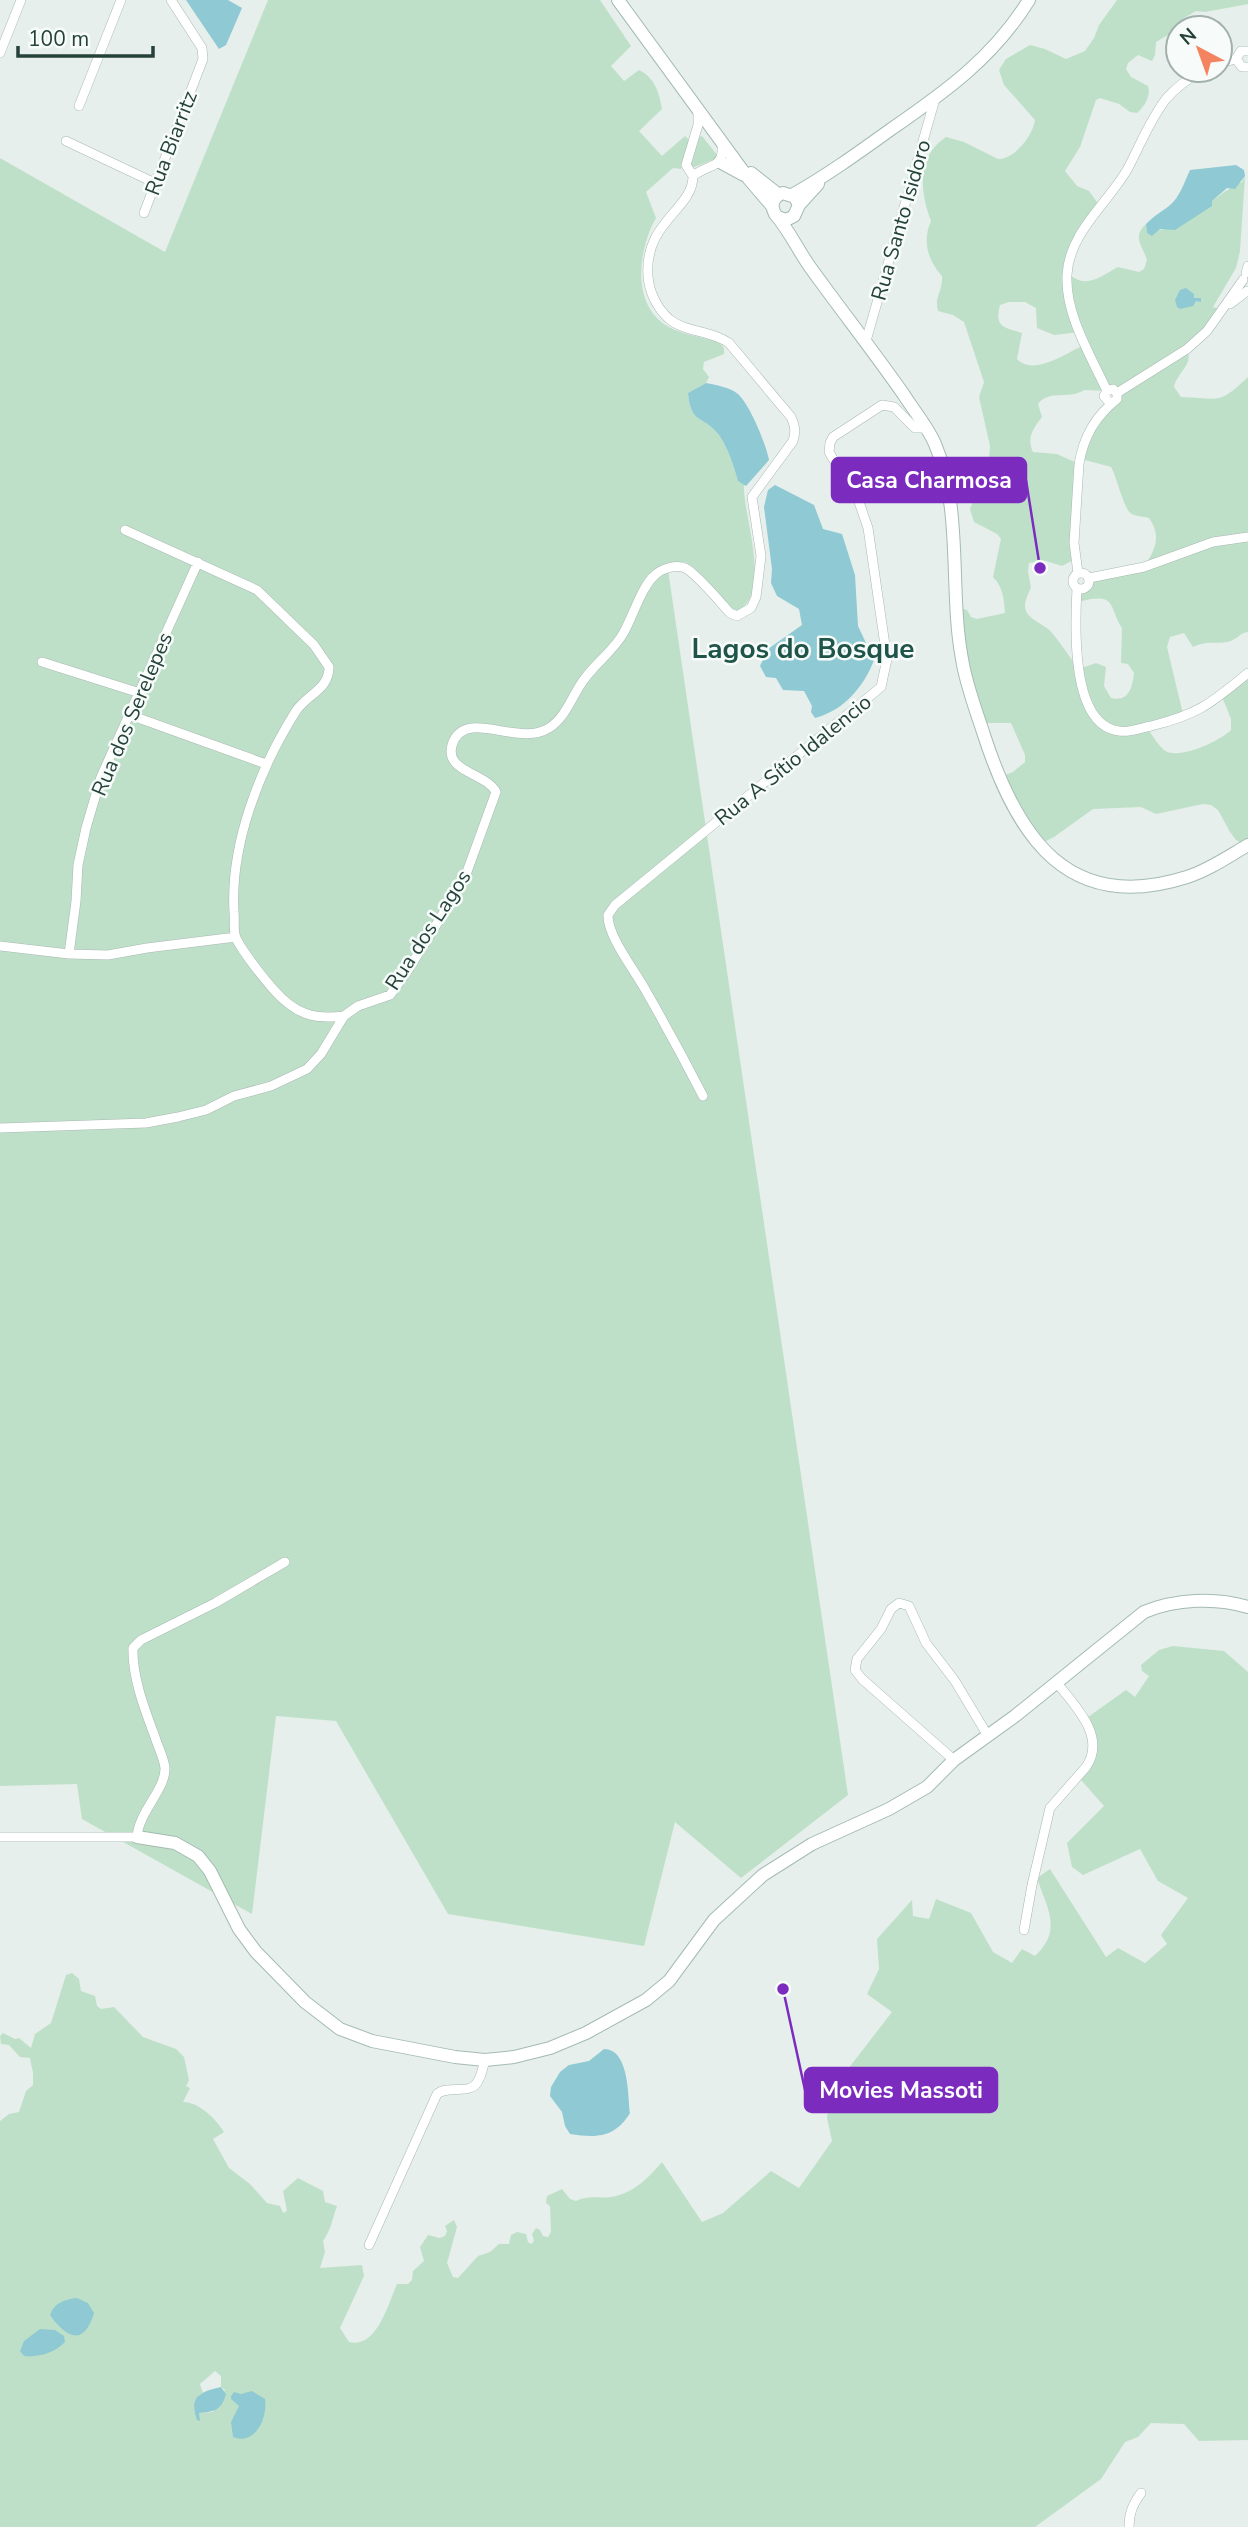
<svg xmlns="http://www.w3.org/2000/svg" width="1248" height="2527" font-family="'Nunito Sans',sans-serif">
<rect width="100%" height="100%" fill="#e6efeb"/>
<path fill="#bfe0c8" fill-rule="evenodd" d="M268,0h332l31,46 -20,20 13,15 15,-11c16,8 20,22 23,39l-23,22 23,25 23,-20 4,4 -8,29 -8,-1 -27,24 10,26c-17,30 -26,86 11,108 15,9 35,11 52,16l5,6v6l-20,8 -1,7 6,8 -3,6 -18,10c3,33 15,21 31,42 10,15 14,29 19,46l6,3c-2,29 29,108 -6,127l-5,-2 -41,-43 -7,-4 -18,1 181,1232 -107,83 -66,-56 -31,124 -196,-32 -112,-193 -60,-5 -24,198 -170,-95 -5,-35 -77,2v-1628l165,94z
M1117,0h131v4l-43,8 -9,-1 -12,7 -9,13 -19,11 -1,13 -3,6 -14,-6 -10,8 -2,6 5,8 17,9c3,10 -3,20 -11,27l-7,-1 -11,-8 -19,-6 -4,2 -16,47 -15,24 12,15 12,5 8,11v10l-12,15 -18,45c18,19 34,4 51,-5l21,5 5,-3 3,-9c-5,-15 -15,-23 -1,-36l1,9c7,-3 15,-3 22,-5 24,-7 49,-36 73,-46l3,-6 -5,75 -4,17 -23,39 11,3 -37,39c7,16 -10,23 -13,38l7,10c38,1 37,9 67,-20v255c-8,1 -9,5 -15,8 -12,6 -25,-1 -40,7l-9,-14 -14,4 -3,10 17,71 -38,9c6,7 11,17 18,23 14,11 56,-9 67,-20v-11l-8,-20 5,-9 20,-17v172l-2,1 -10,-6 -6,-8 -12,-22 -7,-5 -8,-1 -47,10 -15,-7 -48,2 -39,28 -8,4 -10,-1 -33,-64 10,-4 12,-10v-7l-14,-32h-31l-24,-116 11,3 4,7 6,2 28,-6c-1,-14 -2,-26 -12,-36l8,-38 -4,-5 -23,-12 -4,-13 4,-10 13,-15 3,-38 -11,-49 5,-15 -20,-60 -11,-7 -15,-4c-4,-14 5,-20 4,-35 -14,-15 -20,-35 -11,-55 -11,-29 -15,-64 15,-84l18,5 34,17c17,0 35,-24 37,-39l-31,-35 -5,-15 7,-11 24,-14 15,4 21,10 19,-8 9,-13 5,-13zM1009,302h16l11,6 1,20 17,7 26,-3 6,12c-18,8 -52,33 -69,15l5,-26c-17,-6 -28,-5 -22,-28zM1084,390l23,1 11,5 -33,44 -4,11 4,9 26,7c6,10 13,44 21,47 5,3 12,2 17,4 13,19 6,32 -5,49l-55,14 -3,6 -6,2 -1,10 3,2c35,-9 27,7 40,27l-1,35 7,1 6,9c-2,15 -5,29 -23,25l-7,-12 2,-19 -10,-4 -17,6c-9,-11 -17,-24 -26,-35 -7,-9 -21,-13 -26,-21 -5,-8 1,-18 4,-26l-3,-15 1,-9 17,-2 16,5 13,-7 4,-95 -22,-10 -24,-2c-7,-15 1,-24 9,-35l-4,-13c11,-15 32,-4 46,-14z
M702,136l15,19 -2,4 -23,9 -2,-5 8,-25z
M1173,1646l51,5 24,21v768l-49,1 -15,-17 -33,-1 -13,14 -13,5 -24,37 -66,48h-1035v-406l9,-7 10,-2 7,-21 7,-6v-12l-3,-15 -10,-1 -11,-12 -8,-1 -1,-8 3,-3 12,6 4,-1 12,10 4,-14 16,-11 15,-48 6,-2 7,6 2,12 14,5 2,10 4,3 13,-2 29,30 33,12 8,8 5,23 -3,6 4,2 -7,14c16,0 33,17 41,30l-11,7 16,29 21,16 17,19 13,3 3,7 4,-2 -4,-20 15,-13 25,13 2,11 12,4c-5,14 -6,24 -14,35l2,11 -5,16 42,-3 2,11 -24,52 9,14c28,7 39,-38 48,-58h11l4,-4 1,-9 11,-10 -4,-14 8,-12 12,3 5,-2 2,-5 -2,-5 9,-6 3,7 -10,36 6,14 5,1 20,-22 12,-4 9,-8h10l2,-9 6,-3 9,2 2,8 3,2 3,-3 -2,-7 4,-6 4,2 3,6 5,1 3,-5 -1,-26 -4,-3 1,-7 15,-7 8,10 6,2c15,-7 25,-1 40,-5 20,-5 33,-19 46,-34l40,60 21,-9 48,-42 28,17 33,-47 -5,-23 4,-27 61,-79 -25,-18 12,-25 -2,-30 35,-39 1,16 16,3 7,-20 35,14 22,39 19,11 10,-14 13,7c28,-26 12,-48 2,-78l13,-9 56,88 12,-9 27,15 22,-19 -6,-9 27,-37 -30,-17 -18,-32 -57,26 -11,-8 -5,-24 37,-37 -23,-26c17,-23 22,-36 7,-63l38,-27 9,7 14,-21 -7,-5 -1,-6 18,-15zM215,2371l6,5v11l4,3 -12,22 -14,1v-18l4,-2 -3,-9z"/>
<path fill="#8ec9d4" d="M186,0h42l14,8 -16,37 -7,4z
M1236,165l8,5 1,6 -10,13 -8,-1 -15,13v5l-37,24 -15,-1 -8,7 -5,-3 -1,-9c8,-8 15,-12 23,-18 11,-9 15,-23 21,-36z
M1186,288l8,6v4h7v4l-5,-1 -3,5 -13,3 -3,-2 -2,-7 5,-10z
M706,383c10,2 23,4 32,11 12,11 28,50 31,66l-23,26 -8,-5c-5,-17 -9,-31 -19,-46 -16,-21 -28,-9 -31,-42z
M775,485l39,20 9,24 19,5 13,41 3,51 16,34c-10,27 -31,51 -59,58l-4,-6 1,-6 -8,-15 -21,-1 -7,-12 -10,-1 -6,-11 8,-17 34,-24 -3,-16 -22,-13 -6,-13 1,-14 -8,-62 4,-17z
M604,2049c25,0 24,46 26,64 -15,25 -34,25 -60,21l-5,-8 -3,-14 -12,-16 1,-9 9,-15 9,-7 20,-4z
M77,2298l11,5 6,10c-10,34 -28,25 -44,2 4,-12 15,-16 27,-17z
M40,2329l15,1 9,6 1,6c-9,10 -27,16 -41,14l-4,-5 4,-10z
M221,2387l5,7c-4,16 -12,18 -27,19l1,8 -3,-1c-8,-23 2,-28 24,-33z
M252,2391l13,8c3,19 -10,47 -32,38l-2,-15 8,-16 -8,-7v-3l3,-4 7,2z"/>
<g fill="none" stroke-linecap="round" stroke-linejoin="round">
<g stroke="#a8b8b2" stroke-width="10">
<path id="street" d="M1248,51h-7l-5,8 6,8h6
M0,53l21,-53
M1220,63l16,-4
M79,106l42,-106
M698,108v17l-12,40 7,11c18,-14 31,-6 29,-33
M66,141l89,42
M144,213l59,-154 -1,-11 -31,-48
M1246,273l2,-7
M1230,304l17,-13
M866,341l69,-242
M1107,391c-16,-35 -42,-76 -40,-116 2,-42 40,-71 60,-105 13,-24 22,-49 39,-71 11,-13 23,-21 37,-29
M1117,393l70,-44 20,-18 36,-51
M125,530l132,60 57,55 15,22c0,23 -22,27 -33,44 -36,57 -66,133 -62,201 1,8 -1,19 2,26 6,13 28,41 38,52 21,24 40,30 70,26
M1073 581a8 8 0 1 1 16 0a8 8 0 1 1-16 0Z
M1078,573l-4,-30 5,-79c5,-29 17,-48 38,-65v-6l-4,-4 -6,2 -3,5 6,7
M1089,578l55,-11 69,-25 35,-5
M1077,588c-2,36 -7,137 42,143 10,2 22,-3 32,-5 48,-12 59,-22 97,-53
M42,662l98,31
M130,715l136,49
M0,946l69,8 39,1 39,-7 89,-11
M69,954l7,-53 2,-36 8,-37 15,-51 97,-215
M703,1096c-18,-35 -37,-70 -57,-105 -10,-19 -39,-55 -38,-76l7,-10 266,-218 6,-28 -19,-131 -9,-26 -30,-50 1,-9 3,-6 49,-32 12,2 21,21h11
M0,1128l146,-5 32,-6 28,-7 28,-14 37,-10 36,-17 14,-15 23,-38 14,-10 32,-11 18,-25 56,-90 32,-88c-10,-20 -57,-20 -42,-52 15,-30 65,7 95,-12 17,-11 23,-32 34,-47 12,-18 31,-30 41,-49 9,-16 18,-46 31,-57 6,-6 21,-11 30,-7 10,4 36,35 45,45l7,3 14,-8 5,-11 5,-41 -9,-59 41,-56c3,-10 2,-15 -2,-24l-62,-74c-18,-13 -43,-10 -60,-24 -12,-11 -20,-27 -21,-43 -4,-55 45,-66 45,-100
M954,1760l-92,-81 -7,-9 2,-11 24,-30 10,-20 8,-6 10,3 17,37 29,38 33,55
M0,1837h137c2,-26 29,-48 28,-69 -1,-10 -7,-21 -10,-31 -10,-27 -23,-60 -22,-89l8,-8 74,-37 70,-41
M1024,1930l8,-45 18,-77 36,-41c21,-30 -11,-61 -29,-84
M369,2245l68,-151c12,-10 34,2 41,-13 4,-6 5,-15 7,-21
M1129,2527c0,-14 4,-23 12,-34"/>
</g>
<g stroke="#a4bbb3" stroke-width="14">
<path id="secondary" d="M618,0l130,178 24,28
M720,162l24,13
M751,173l28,22
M792,195c34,-19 66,-42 98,-65 55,-38 103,-72 139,-130
M799,205l-4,-8 -12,-4c-10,4 -13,12 -8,21 14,16 23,36 35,53 31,43 64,85 94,128 10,16 24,32 31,49 28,66 14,146 27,215 4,26 14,51 22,76 33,102 84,180 203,142 22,-7 42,-21 61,-32
M778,217l8,3 8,-4 5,-11 19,-21
M137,1837l38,6 23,13 12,15 29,58 17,23 49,50 35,27 32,12 83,16 30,3 29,-3 36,-9 36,-15 60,-33 23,-19 45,-61 49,-45 49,-31 77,-35 38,-22 27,-27 61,-44 129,-104c31,-13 72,-15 104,-5"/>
</g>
<use href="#street" stroke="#fff" stroke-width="9"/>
<use href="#secondary" stroke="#fff" stroke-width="12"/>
</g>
<g text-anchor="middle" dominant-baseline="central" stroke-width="5" stroke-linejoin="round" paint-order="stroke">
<g font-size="21" fill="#24423a" stroke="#f7fbf9">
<text transform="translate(171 143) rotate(-69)">Rua Biarritz</text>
<text transform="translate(901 220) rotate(-74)">Rua Santo Isidoro</text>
<text transform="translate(132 714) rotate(-67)">Rua dos Serelepes</text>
<text transform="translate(793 760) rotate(-39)">Rua A Sítio Idalencio</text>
<text transform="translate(428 930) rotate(-57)">Rua dos Lagos</text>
</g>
<g font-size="28" font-weight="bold" fill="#1f5548" stroke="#f7fbf9">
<text x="803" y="649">Lagos do Bosque</text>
</g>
</g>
<path fill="none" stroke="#7b2cbf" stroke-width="2.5" d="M1040 568L1026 480M783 1989L805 2090"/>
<g fill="#7b2cbf" stroke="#f7fbf9" stroke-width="2.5">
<circle cx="1040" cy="568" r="7"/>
<circle cx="783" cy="1989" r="7"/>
</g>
<g fill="#7b2cbf" stroke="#7b2cbf" stroke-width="2.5">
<rect x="832" y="458" width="194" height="44" rx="7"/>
<rect x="805" y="2068" width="192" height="44" rx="7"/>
</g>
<g font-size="23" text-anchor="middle" font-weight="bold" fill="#fff">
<text x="929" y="488">Casa Charmosa</text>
<text x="901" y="2098">Movies Massoti</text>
</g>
<g transform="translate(1199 49) rotate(319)"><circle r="33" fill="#f7fbf9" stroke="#a3b1ad" stroke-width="2"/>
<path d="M0-5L12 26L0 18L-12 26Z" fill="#f4845f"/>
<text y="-10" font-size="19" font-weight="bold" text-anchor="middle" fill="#24423a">N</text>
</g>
<path d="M18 46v10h135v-10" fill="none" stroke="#24423a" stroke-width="3.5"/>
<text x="28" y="46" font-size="21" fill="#24423a" stroke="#f7fbf9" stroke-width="5" paint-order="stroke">100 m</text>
</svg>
